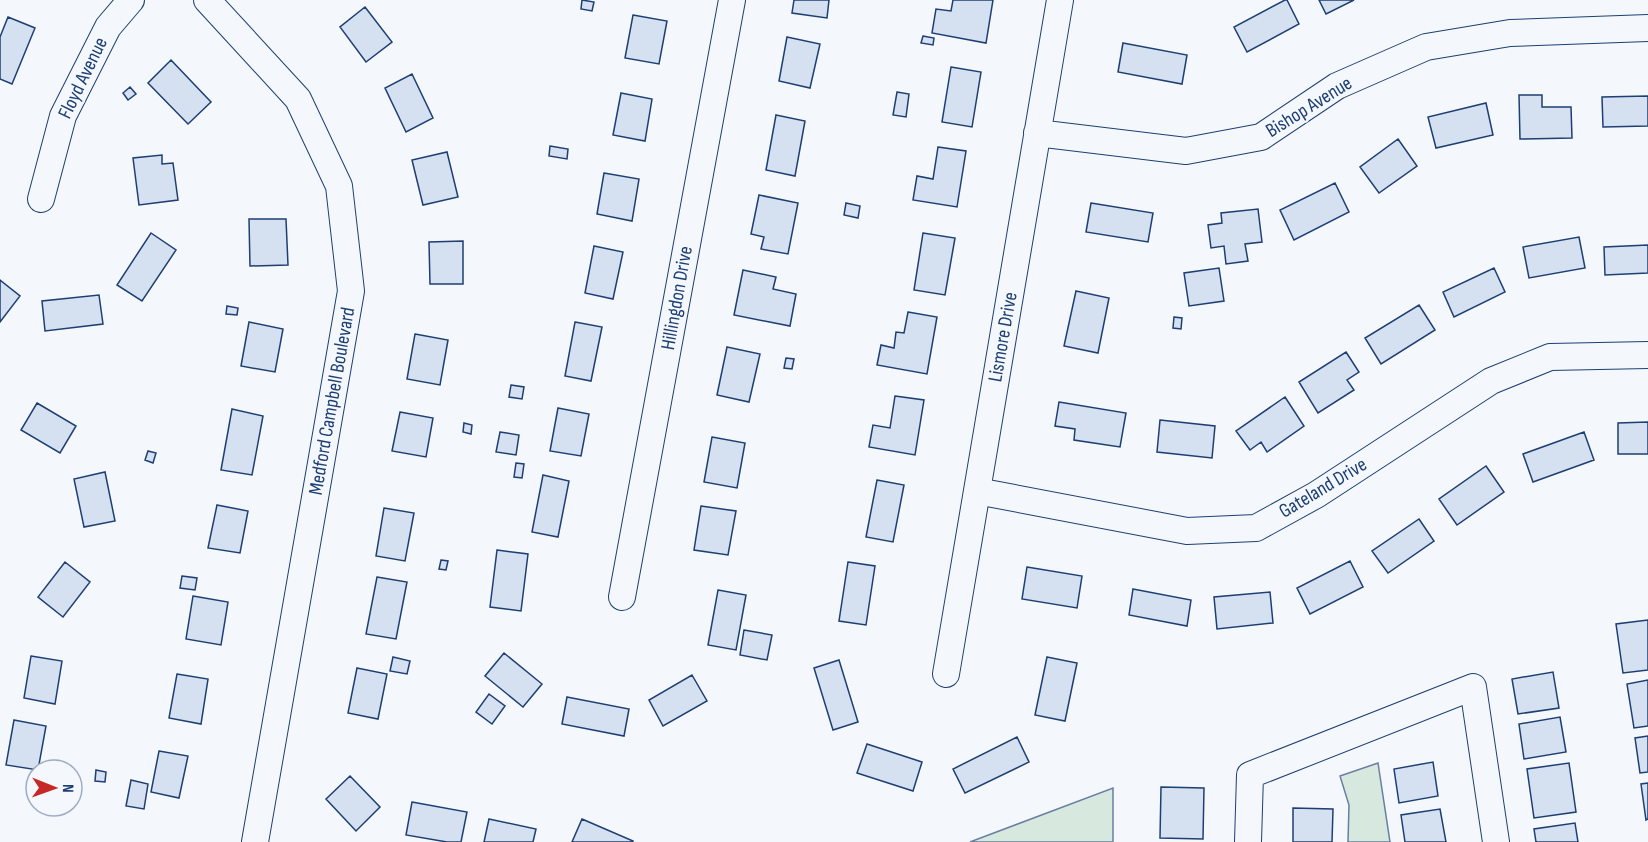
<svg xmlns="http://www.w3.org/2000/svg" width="1648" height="842" font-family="'Sofia Sans Condensed',sans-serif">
<rect width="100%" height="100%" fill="#f4f7fb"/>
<path fill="#d7e8df" stroke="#687fa3" stroke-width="1.5" d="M1378,763l12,79h-42l1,-37 -9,-29z
M1113,788v54h-143z"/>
<path fill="#d5e0f0" stroke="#1d3f73" stroke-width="1.5" d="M582,0l12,2 -2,9 -11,-2z
M794,0h35l-2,18 -35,-5z
M953,0h40l-7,43 -54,-10 4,-24 15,2z
M1285,0h2l12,24 -52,28 -13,-25z
M1319,0h35l-28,14z
M365,7l27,35 -26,20 -26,-35z
M633,15l34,6 -8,43 -34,-6z
M8,17l27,11 -23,56 -12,-5v-42z
M923,36l11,2 -1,7 -12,-2z
M787,37l33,7 -10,44 -31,-7z
M1123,43l64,12 -5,29 -64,-12z
M171,60l40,42 -23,22 -40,-41z
M951,67l30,5 -9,55 -30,-5z
M412,74l21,44 -27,14 -21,-44z
M130,87l6,7 -8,6 -5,-7z
M897,92l12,2 -3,23 -13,-2z
M621,93l31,6 -7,42 -32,-6z
M1519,95h23v12h29l1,31 -52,1z
M1648,96v30l-45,1 -1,-30z
M1486,103l7,32 -57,13 -8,-31z
M776,115l29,6 -10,55 -29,-6z
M1398,139l19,27 -38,27 -19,-26z
M550,146l18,3 -1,10 -18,-3z
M938,147l28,4 -9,56 -44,-7 4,-24 16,3z
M447,152l11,45 -35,8 -11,-45z
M162,155v9l11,-1 5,37 -39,5 -6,-47z
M604,173l35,6 -7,42 -35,-7z
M1335,183l14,29 -55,28 -14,-30z
M759,195l39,8 -10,51 -27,-5 3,-12 -13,-3z
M846,203l14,3 -2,12 -14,-3z
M1091,203l62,10 -5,29 -62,-10z
M1258,209l4,33 -17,2 3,17 -22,3 -2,-18 -13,2 -3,-23 14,-2 -1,-10z
M249,219h37l2,46 -38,1z
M151,233l25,17 -34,51 -25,-16z
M923,233l32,5 -10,57 -31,-5z
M1579,237l6,31 -56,10 -6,-31z
M463,241v43h-33l-1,-42z
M1648,245v28l-43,2 -1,-28z
M594,246l29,6 -10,47 -28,-6z
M1219,268l5,33 -35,5 -5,-33z
M1494,268l11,24 -51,25 -11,-25z
M743,270l33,7 -3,12 23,5 -6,32 -56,-11z
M0,280l20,16 -20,26z
M1076,291l33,7 -11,55 -34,-7z
M99,295l4,29 -58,7 -3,-30z
M1419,305l16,25 -54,34 -16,-26z
M227,306l11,2 -1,7 -11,-1z
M908,312l29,5 -10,57 -50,-9 4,-20 13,3 2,-16 8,1z
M1174,317l8,1 -1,11 -8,-1z
M249,322l34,7 -8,43 -34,-6z
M575,322l27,5 -11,54 -26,-5z
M415,334l33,6 -8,45 -33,-6z
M727,347l33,7 -11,48 -32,-7z
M1346,352l13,20 -12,8 7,10 -36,23 -19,-31z
M786,358l8,1 -2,10 -8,-1z
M511,385l13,2 -2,12 -13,-2z
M895,396l29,4 -9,55 -46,-8 4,-22 17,3z
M1285,397l19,29 -37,26 -6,-10 -11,8 -14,-19z
M1059,402l67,11 -6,34 -46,-7 1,-11 -20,-3z
M37,403l39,23 -16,27 -39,-23z
M558,408l31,6 -8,42 -31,-5z
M232,409l31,7 -11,59 -31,-5z
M400,412l33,6 -7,39 -34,-6z
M1160,420l55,6 -3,32 -55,-6z
M1648,422v32h-30v-31z
M464,423l8,2 -1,9 -8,-2z
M500,432l19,3 -3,20 -20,-3z
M1584,432l10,28 -61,22 -10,-28z
M712,437l33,6 -8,45 -33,-6z
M148,451l8,2 -3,10 -8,-3z
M516,463l8,1 -2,14 -8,-1z
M1486,466l18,26 -47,33 -18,-26z
M105,472l10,49 -31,6 -10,-48z
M543,475l26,6 -11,56 -26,-5z
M877,480l27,5 -11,57 -27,-5z
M217,505l31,6 -8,42 -32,-5z
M701,506l35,5 -8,44 -34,-5z
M384,508l30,5 -9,48 -29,-5z
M1419,519l15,22 -46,32 -16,-22z
M497,550l31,4 -7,57 -31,-4z
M441,560l7,1 -2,9 -7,-1z
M1350,561l13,26 -53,27 -13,-26z
M65,562l25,20 -27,35 -25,-20z
M848,562l27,4 -9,59 -27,-4z
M1027,567l55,9 -5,32 -55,-9z
M182,576l15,2 -2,12 -15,-2z
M377,577l30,5 -11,57 -30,-5z
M1133,589l58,11 -4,26 -58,-11z
M718,590l28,5 -10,55 -28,-5z
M1270,592l3,31 -56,6 -3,-32z
M193,596l35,6 -7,43 -35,-6z
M1648,620v50l-25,3 -7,-49z
M744,630l28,5 -5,25 -27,-5z
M504,653l38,31 -19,23 -38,-31z
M31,656l31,5 -7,43 -31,-6z
M393,657l17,4 -3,13 -17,-3z
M1047,657l30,6 -12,58 -30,-6z
M839,660l19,62 -25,8 -19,-62z
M357,668l30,6 -9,45 -30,-6z
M1553,672l6,36 -41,6 -6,-35z
M177,674l31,5 -7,45 -32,-6z
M692,675l15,26 -44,25 -14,-26z
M1648,680v46l-14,2 -7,-44z
M489,694l16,12 -13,18 -16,-12z
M567,697l62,12 -5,27 -62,-12z
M1560,717l6,35 -42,7 -5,-35z
M14,720l32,6 -8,44 -32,-5z
M1648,736v36l-8,1 -5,-35z
M1017,737l12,25 -64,31 -12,-24z
M867,744l55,18 -9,29 -56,-18z
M159,751l29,5 -9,42 -28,-6z
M1433,762l5,34 -39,7 -5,-34z
M1569,763l7,49 -42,6 -7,-49z
M96,770l10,2 -1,10 -10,-1z
M350,776l30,31 -24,24 -30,-32z
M131,780l17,4 -4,25 -18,-3z
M1648,783v36l-2,1 -5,-36z
M1161,787l43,1 -1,51 -43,-1z
M412,802l55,10 -6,30h-14l-41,-7z
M1293,808l40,1 -1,33h-39z
M1440,809l6,33h-41l-4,-27z
M489,819l47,10 -3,13h-49z
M582,819l51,22v1h-61z
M1575,823l3,19h-42l-2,-13z"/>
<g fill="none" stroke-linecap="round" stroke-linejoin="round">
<g stroke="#1d3f73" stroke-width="28">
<path id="minor" d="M207,0l91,99 41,87 12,105 -96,551
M1037,133l149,18 75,-14 76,-51 89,-39 84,-14 138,-5
M41,199l22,-83 45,-89 23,-27
M977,491l210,40 69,-3 60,-33 175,-114 59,-24 98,-2
M622,597l110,-597
M946,674l114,-674
M1248,842l2,-67 223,-88 23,155"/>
</g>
<use href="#minor" stroke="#f4f7fb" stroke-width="26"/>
</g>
<g text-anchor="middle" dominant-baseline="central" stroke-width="4.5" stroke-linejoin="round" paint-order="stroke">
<g font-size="20" fill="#1d3f73" stroke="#f4f7fb">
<text transform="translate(83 78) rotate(-64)">Floyd Avenue</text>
<text transform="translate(1309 107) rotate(-32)">Bishop Avenue</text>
<text transform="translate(677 298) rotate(-80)">Hillingdon Drive</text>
<text transform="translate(1003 337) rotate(-80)">Lismore Drive</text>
<text transform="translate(332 401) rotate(-80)">Medford Campbell Boulevard</text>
<text transform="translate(1323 488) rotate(-31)">Gateland Drive</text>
</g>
</g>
<g transform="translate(54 788) rotate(91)"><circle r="28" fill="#f4f7fb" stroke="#9eadc5" stroke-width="1.5"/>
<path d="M0-4.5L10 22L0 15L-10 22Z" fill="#c62828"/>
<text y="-9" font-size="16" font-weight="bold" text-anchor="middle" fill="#1d3f73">N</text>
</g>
</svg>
